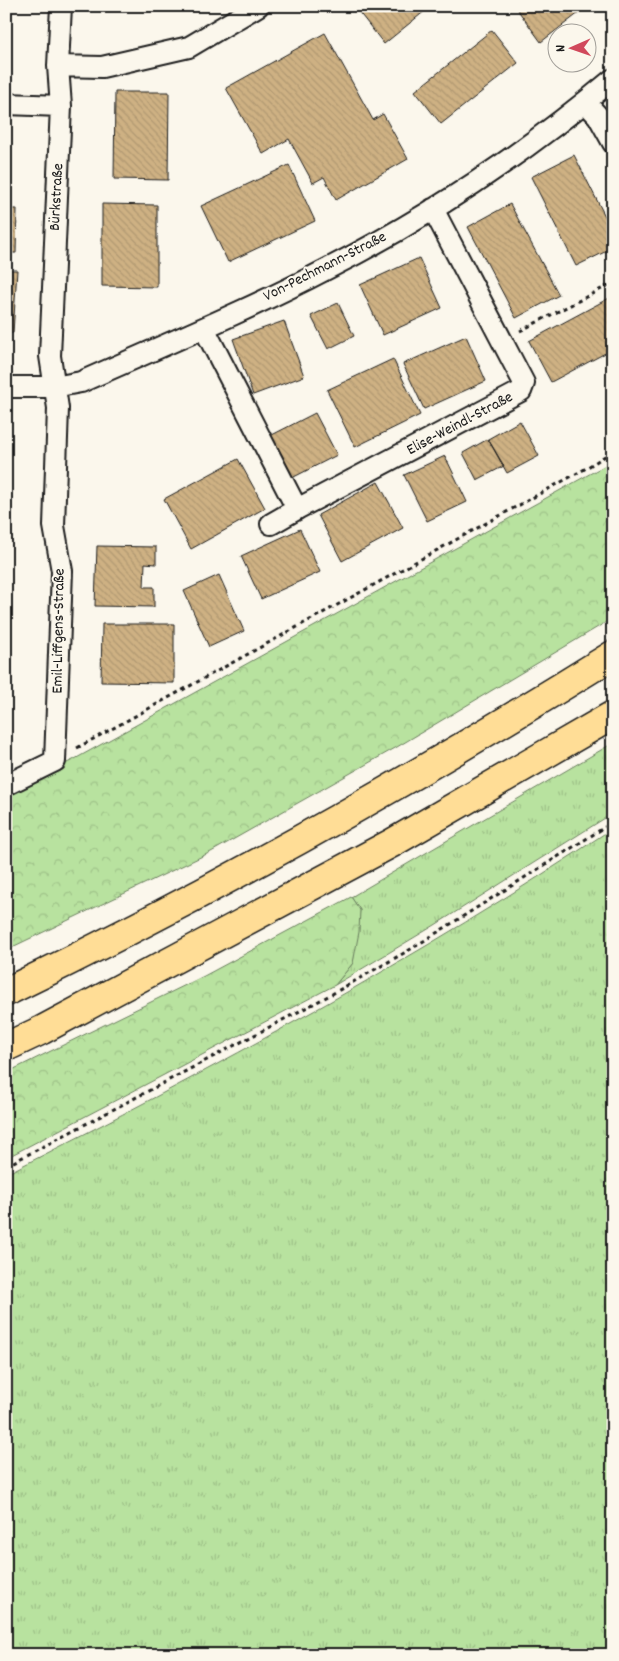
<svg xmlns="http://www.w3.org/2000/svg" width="619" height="1661" font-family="Dekko,sans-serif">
<defs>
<pattern id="grass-tufts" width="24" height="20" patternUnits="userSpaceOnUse" patternTransform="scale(1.25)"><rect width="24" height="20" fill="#b8e29f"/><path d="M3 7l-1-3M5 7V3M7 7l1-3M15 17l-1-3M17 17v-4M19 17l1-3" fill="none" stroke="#9ec188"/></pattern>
<pattern id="forest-crowns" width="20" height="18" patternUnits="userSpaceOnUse" patternTransform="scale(1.25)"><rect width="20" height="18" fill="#b8e29f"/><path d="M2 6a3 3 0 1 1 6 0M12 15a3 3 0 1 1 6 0" fill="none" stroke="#9ec188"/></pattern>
<pattern id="building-back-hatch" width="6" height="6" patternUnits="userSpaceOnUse" patternTransform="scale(1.25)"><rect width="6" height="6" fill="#ceb183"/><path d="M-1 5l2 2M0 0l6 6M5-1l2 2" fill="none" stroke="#b09871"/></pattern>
</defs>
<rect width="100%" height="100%" fill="#fbf7ec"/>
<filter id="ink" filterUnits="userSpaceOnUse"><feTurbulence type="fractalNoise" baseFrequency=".02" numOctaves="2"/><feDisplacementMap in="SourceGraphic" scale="10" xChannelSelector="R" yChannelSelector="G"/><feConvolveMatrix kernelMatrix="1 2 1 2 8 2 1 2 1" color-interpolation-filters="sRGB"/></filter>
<g filter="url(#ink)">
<path fill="url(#grass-tufts)" stroke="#6a7f5e" d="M613,743v70l-178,112 -100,60 18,-22 7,-53 -9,-13z
M613,828v827h-607v-481c208,-105 413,-216 607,-346z"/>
<path fill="url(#forest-crowns)" stroke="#6a7f5e" d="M613,461v157l-216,129 -186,105 -205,98v-157l67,-33z
M351,897l9,13 -1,22 -6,31 -18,22 -329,173v-85l198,-97z"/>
<path fill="url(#building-back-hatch)" stroke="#1c1c1c" d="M364,6h67l-47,38 -26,-33z
M521,6h67l-47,36 -24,-33z
M492,30l26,33 -77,61 -26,-33z
M325,33l48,87 10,-6 25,45 -72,41 -12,-23 -11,6 -24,-44 -26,15 -37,-66z
M115,92h54l-1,88 -54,-1z
M574,155l39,77v16l-37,18 -45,-89z
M289,165l26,56 -87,41 -27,-56z
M102,204l55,1v82l-55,-1z
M510,204l49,91 -43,23 -48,-91z
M6,209h11l-1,44h-10z
M419,258l23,50 -59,27 -23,-50z
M6,270h11l-4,63h-7z
M613,296v53l-62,33 -22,-41z
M338,303l16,33 -26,13 -17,-33z
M284,321l20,55 -51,19 -20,-56z
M466,336l20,45 -62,28 -21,-45z
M393,359l27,56 -65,32 -28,-57z
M315,413l22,42 -47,24 -22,-42z
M520,421l19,35 -32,17 -19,-34z
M488,439l16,27 -27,14 -14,-27z
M445,456l22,46 -40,19 -23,-46z
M238,459l27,49 -74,41 -27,-50z
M378,482l25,46 -61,33 -24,-46z
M300,529l20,43 -59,27 -20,-43z
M97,546l59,1v17l-11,-1 -1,24h10v20l-59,-1z
M219,575l25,56 -35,16 -25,-56z
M102,624h72v59l-73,-1z"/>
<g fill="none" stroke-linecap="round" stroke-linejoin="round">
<g stroke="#1c1c1c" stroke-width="24">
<path id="street" d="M58,66l44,1 87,-20 69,-41
M585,102l13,14 15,27
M6,104l55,2
M204,328l93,181 -26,15
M6,387h48l27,-5c83,-37 168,-72 248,-114 102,-52 197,-116 284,-189
M297,509l224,-118 3,-8 -91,-174
M6,785l49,-24 7,-190 -8,-45 4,-118 -8,-52 11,-250 -3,-40 3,-60"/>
</g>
<g stroke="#1c1c1c" stroke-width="31">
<path id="highway" d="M6,992c209,-101 410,-214 607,-337
M6,1047l36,-17 350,-187 221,-128"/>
</g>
<path stroke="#1c1c1c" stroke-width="3" stroke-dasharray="4 4" stroke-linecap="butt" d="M520,331l93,-48
M77,748l506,-278 30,-19
M6,1166l326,-172 79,-45 202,-127"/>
<use href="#street" stroke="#fbf7ec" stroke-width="20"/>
<use href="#highway" stroke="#ffdd96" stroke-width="28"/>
</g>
</g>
<g text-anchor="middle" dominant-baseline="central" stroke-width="4" stroke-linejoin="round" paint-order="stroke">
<g font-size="16" fill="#1c1c1c" stroke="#fbf7ec">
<text transform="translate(57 197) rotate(-87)">Bürkstraße</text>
<text transform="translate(325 267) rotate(-27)">Von-Pechmann-Straße</text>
<text transform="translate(460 424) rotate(-28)">Elise-Weindl-Straße</text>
<text transform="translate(59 631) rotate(-89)">Emil-Liffgens-Straße</text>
</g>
</g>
<rect width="619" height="1661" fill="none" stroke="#fbf7ec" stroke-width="25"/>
<rect x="12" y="12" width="594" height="1636" fill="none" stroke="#1c1c1c" stroke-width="2" filter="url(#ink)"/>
<g transform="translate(572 48) rotate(268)"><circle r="24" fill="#fbf7ec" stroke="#a29f99"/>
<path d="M0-4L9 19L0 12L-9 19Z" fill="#d1495b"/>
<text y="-8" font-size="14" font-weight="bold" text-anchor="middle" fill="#1c1c1c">N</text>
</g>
</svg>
